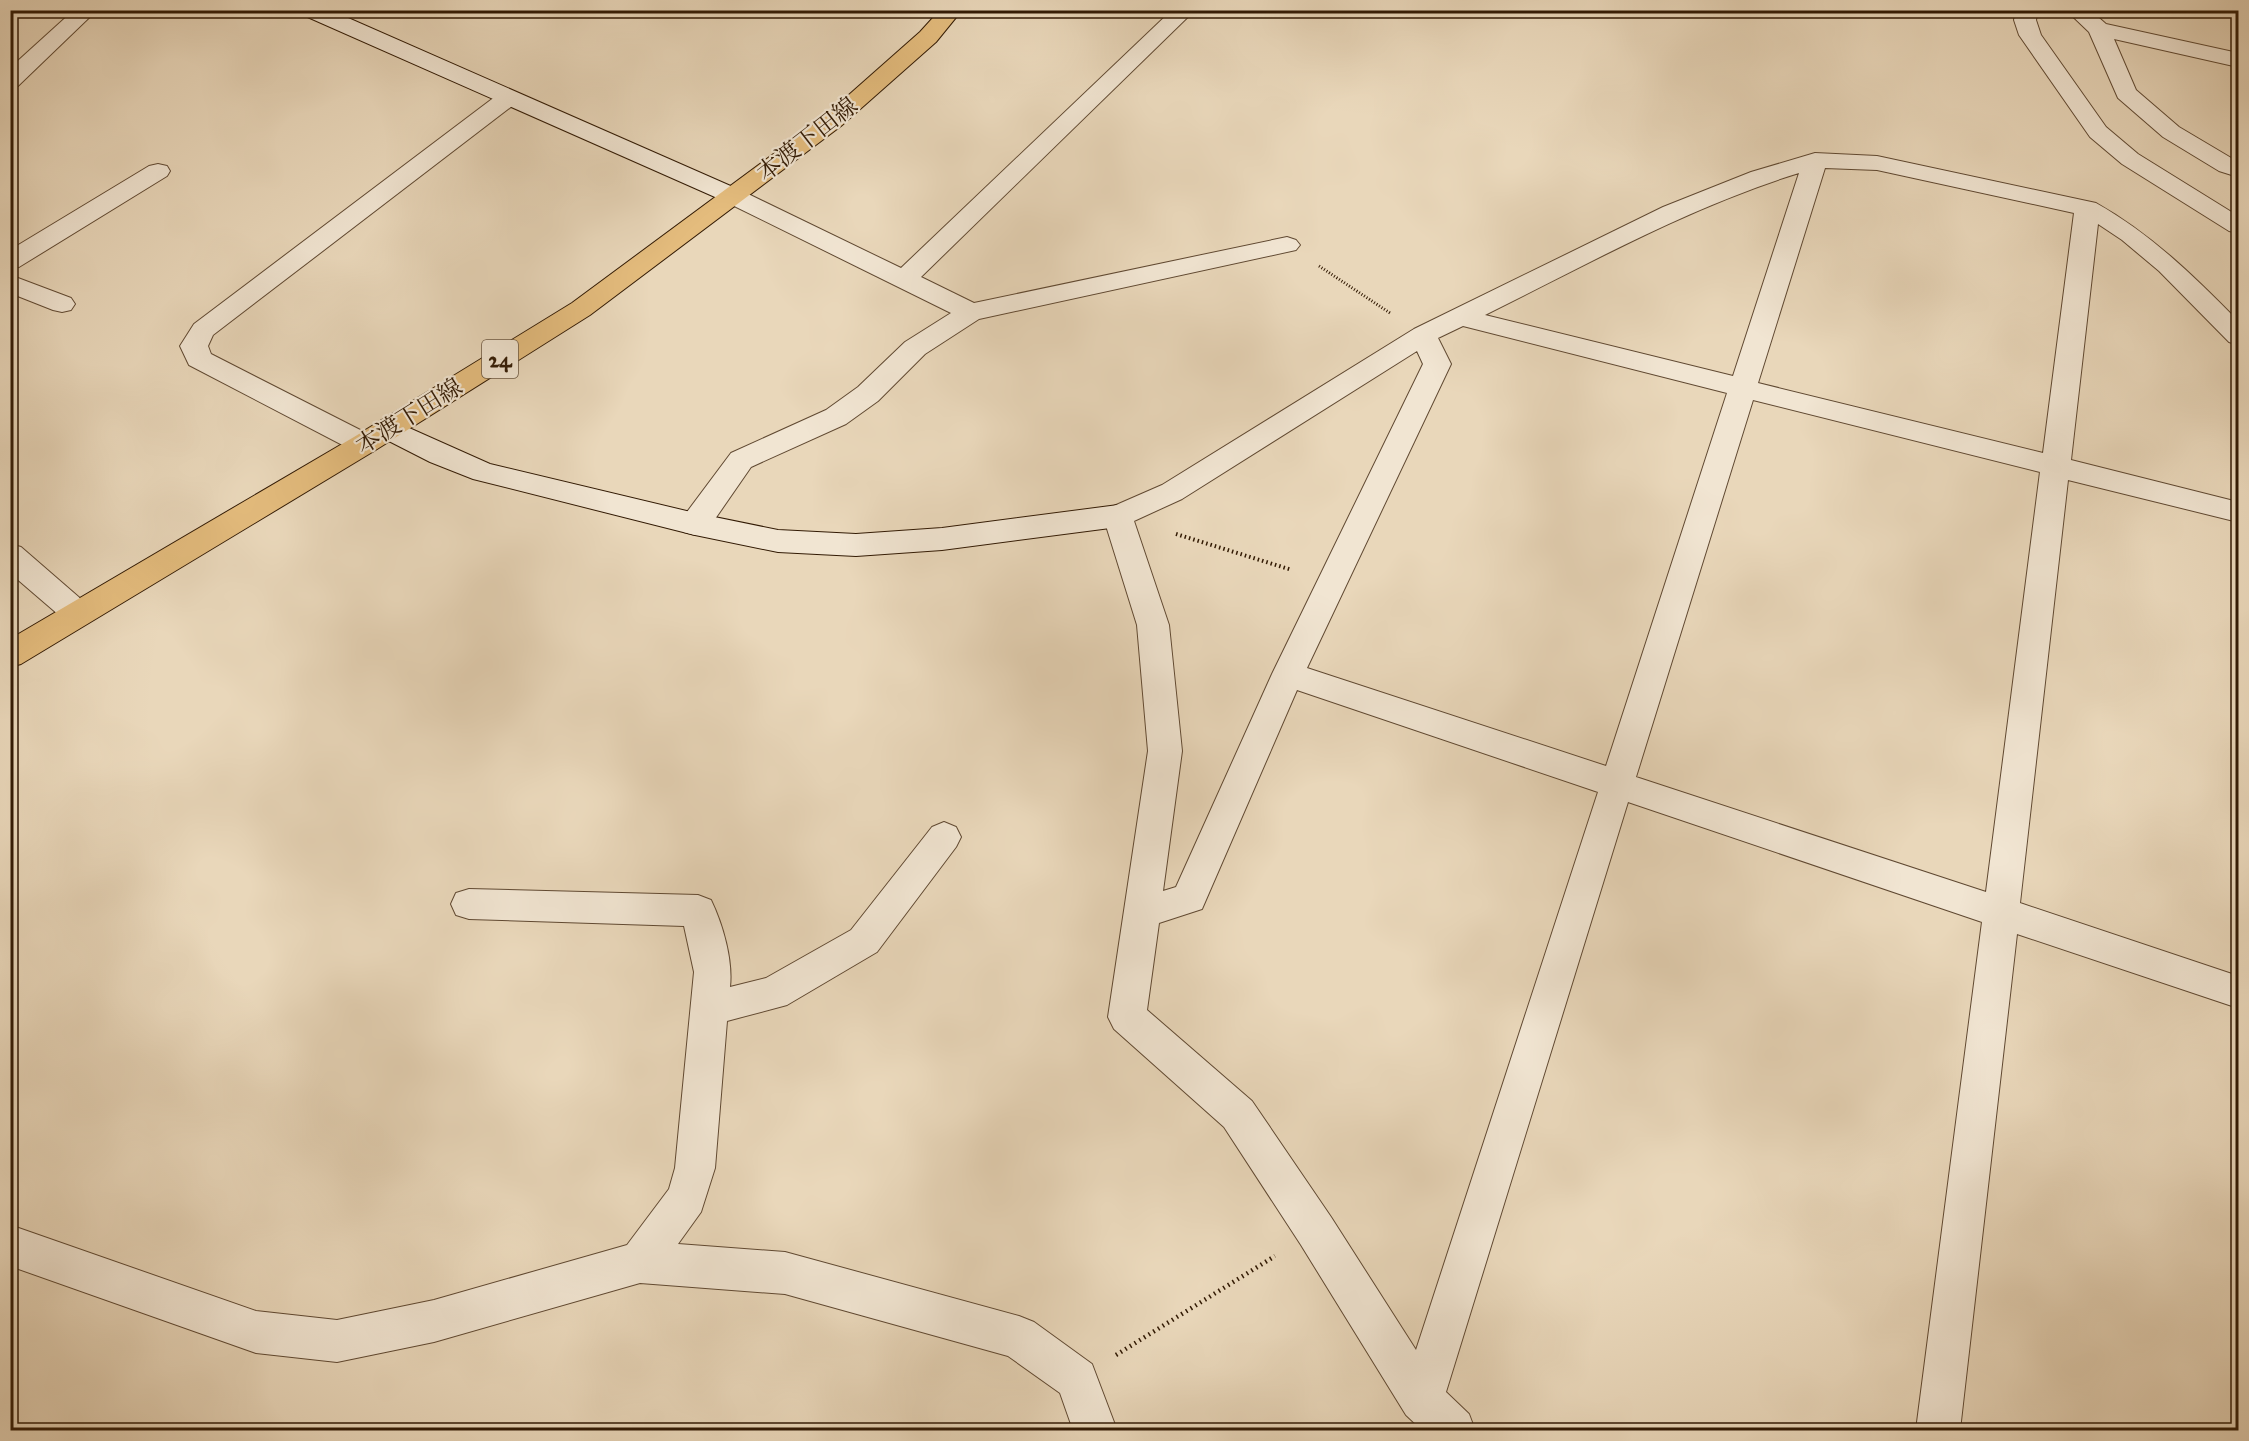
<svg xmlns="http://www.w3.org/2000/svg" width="2249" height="1441" font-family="'IM FELL Great Primer','Noto Serif JP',serif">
<rect width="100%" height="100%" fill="#e9d7ba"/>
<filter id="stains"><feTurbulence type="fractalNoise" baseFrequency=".00333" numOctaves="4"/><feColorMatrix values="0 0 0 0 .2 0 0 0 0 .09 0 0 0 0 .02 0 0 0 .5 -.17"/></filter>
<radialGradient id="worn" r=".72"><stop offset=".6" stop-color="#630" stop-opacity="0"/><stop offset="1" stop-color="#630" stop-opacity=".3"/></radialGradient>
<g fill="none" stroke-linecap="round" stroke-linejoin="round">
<g stroke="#604932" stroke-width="2">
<path id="street" d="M74,10h23l-79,76 -8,2v-20z
M1172,10h23l-274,267 53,26 313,-66 9,3 4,5 -4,5 -317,69 -54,35 -47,47 -32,23 -95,43 -45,65 -11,3 -11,-3 -4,-8 4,-8 47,-63 95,-43 32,-23 47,-45 46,-29 -227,-112 -3,-5 3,-5 9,-2 9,2 159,77z
M2016,10h22l-2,10 5,15 65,92 32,27 100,62v17l-9,-2 -107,-67 -32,-27 -71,-102 -5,-15z
M2066,10h24l16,14 132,29v14l-124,-28 22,51 43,37 59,35v15l-19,-6 -56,-34 -45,-39 -29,-66z
M508,91l8,2 4,5 -4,5 -303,232 -5,11 3,8 163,83 4,7 -4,7 -10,3 -10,-3 -165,-86 -9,-19 14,-22 306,-231z
M1815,153l62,3 219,47c55,31 98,73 142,118v24l-9,-3 -70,-71 -37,-31 -24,-16 -27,236 167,42v20l-170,-42 -48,423 218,73v32l-221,-74 -57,496h-44l66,-508 -354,-120 -182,590 23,22 6,16h-53l-16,-15 -105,-170 -77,-118 -110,-98 -6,-12 40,-266 -11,-126 -34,-109 4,-7 55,-24 252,-156 249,-122 88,-35zM1825,168l52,2 197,43 -31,240 -285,-70zM1799,173l-66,203 -248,-61c103,-51 204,-108 314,-142zM1463,326l264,67 -121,373 -299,-98 144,-304 -13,-26zM1417,351l6,13 -151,310 -96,213 -13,4 19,-140 -13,-126 -35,-104 48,-22zM1753,400l287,72 -54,420 -350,-115zM1297,690l301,102 -182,558 -85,-133 -79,-116 -105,-91 12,-87 43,-14z
M158,164l9,2 3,5 -3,5 -148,91 -9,2v-19l139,-84z
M10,275l61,23 4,6 -4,6 -9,2 -9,-2 -43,-17z
M10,544l11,3 68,59 5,8 -5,8 -11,4 -11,-4 -57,-49z
M944,822l12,5 5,10 -5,10 -79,105 -90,53 -60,16 -12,147 -14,44 -23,32 107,8 234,64 15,6 58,42 25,66h-44l-13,-37 -52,-37 -223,-62 -145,-11 -206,59 -97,20 -81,-9 -246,-87v-41l246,86 81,9 97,-20 193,-55 42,-56 6,-21 19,-196 -10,-46 -215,-7 -13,-4 -5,-11 5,-11 13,-4 229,6 13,5c12,25 22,60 19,87l36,-9 85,-48 81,-103z"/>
</g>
<g stroke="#321a04" stroke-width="2">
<path id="secondary" d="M301,10h29l412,181 3,5 -3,5 -9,2 -9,-2 -421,-186z
M389,419l101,45 205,49 83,17 78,4 86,-6 176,-23 11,4 4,7 -4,7 -11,4 -176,23 -86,6 -78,-4 -83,-17 -222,-56 -43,-17 -51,-26 -4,-7 4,-7z"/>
</g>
<g stroke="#321a04" stroke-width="2">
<path id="primary" d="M940,10h22l-26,32 -95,84 -251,189 -216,136 -353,213 -11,3v-28l344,-202 218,-134 253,-187 95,-84z"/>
</g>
<path stroke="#321a04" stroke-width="3" stroke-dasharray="1 2" stroke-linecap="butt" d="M1319,266l71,47"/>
<path stroke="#321a04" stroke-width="4" stroke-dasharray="1.5 3" stroke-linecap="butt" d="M1176,534l116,36"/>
<path stroke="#321a04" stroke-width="4.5" stroke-dasharray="1.5 4" stroke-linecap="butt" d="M1116,1355l159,-99"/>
<use href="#street" fill="#f1e5d2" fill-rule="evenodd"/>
<use href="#secondary" fill="#f1e5d2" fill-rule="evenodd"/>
<use href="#primary" fill="#e4bc7d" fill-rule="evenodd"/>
</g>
<g text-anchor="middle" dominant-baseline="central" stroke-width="4.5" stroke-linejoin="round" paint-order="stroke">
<rect fill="#f1e5d2" stroke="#6b5742" stroke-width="1.5" x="482" y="340" width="36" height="38" rx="4.5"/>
<g font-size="22" font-weight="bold" fill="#321a04">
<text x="500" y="359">24</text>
</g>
<g font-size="24" fill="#321a04" stroke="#f1e5d2">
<text transform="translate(807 139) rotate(-38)">本渡下田線</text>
<text transform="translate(409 416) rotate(-32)">本渡下田線</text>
</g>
</g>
<rect width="2249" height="1441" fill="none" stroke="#e9d7ba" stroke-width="36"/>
<rect x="12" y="12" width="2225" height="1417" fill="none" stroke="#321a04" stroke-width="3"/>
<rect x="18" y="18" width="2213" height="1405" fill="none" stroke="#321a04" stroke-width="1.5"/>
<rect width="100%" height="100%" filter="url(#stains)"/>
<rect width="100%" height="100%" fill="url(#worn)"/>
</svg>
